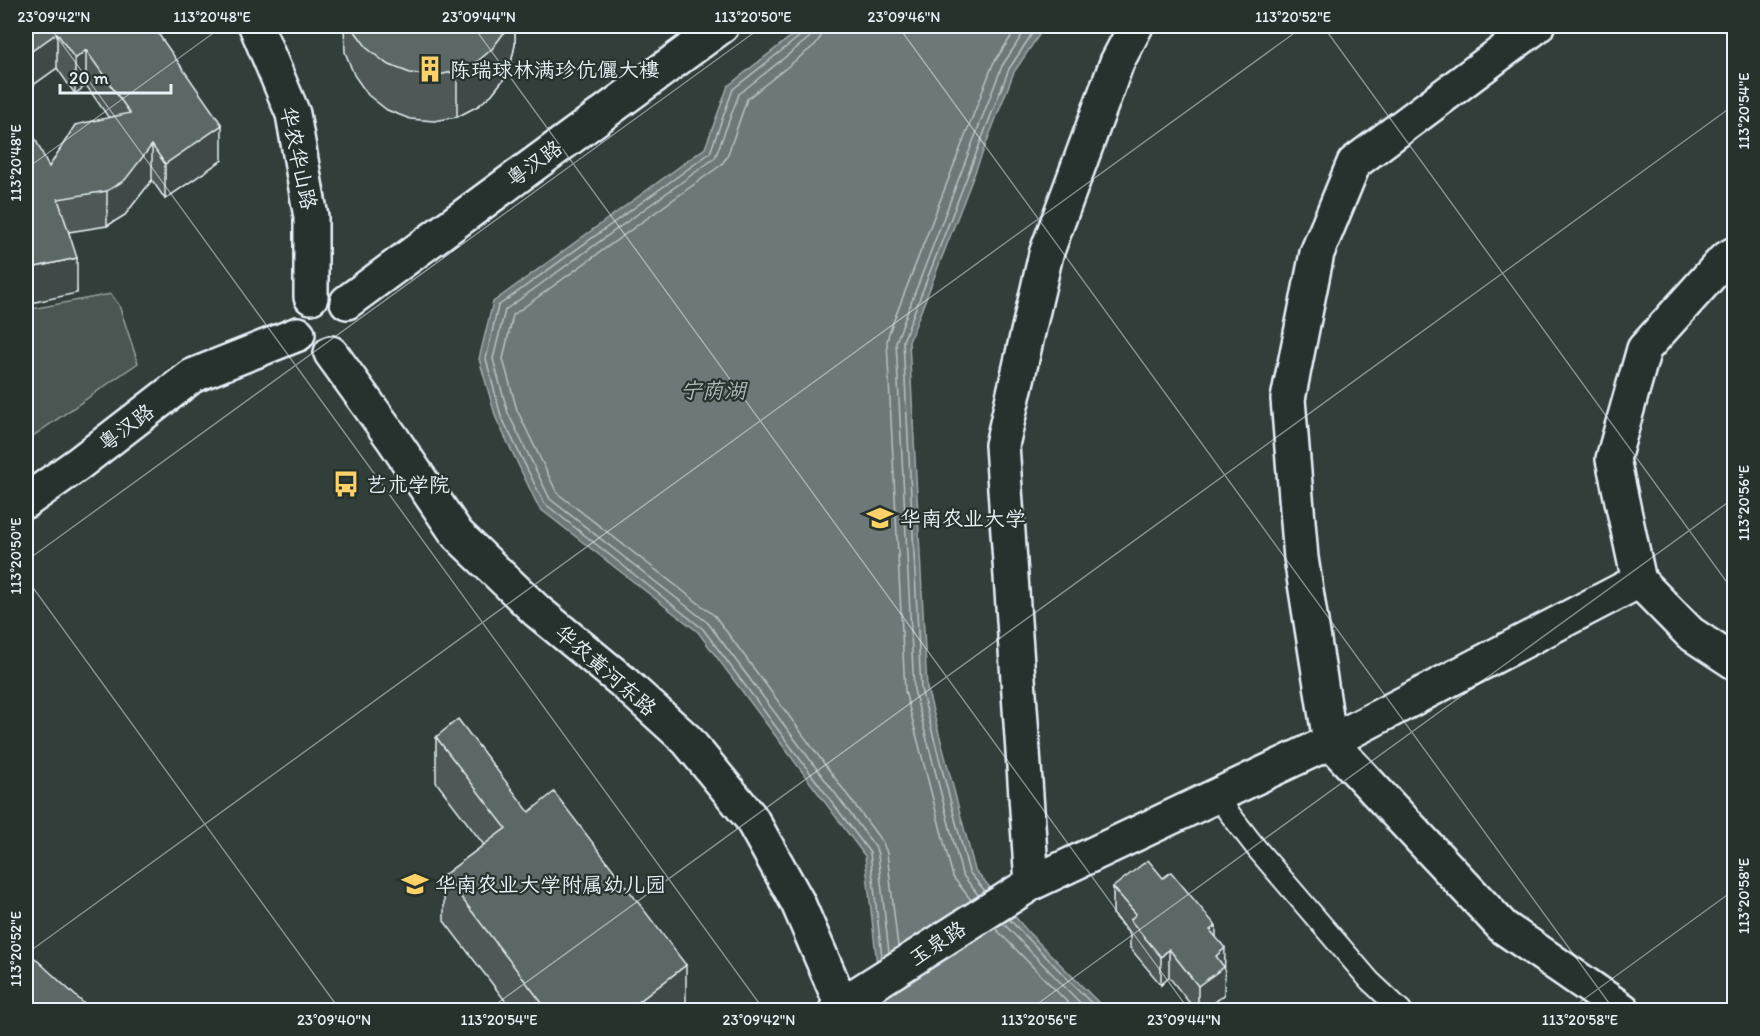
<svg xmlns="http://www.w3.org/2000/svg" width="1760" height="1036" font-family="Itim,'LXGW WenKai TC',sans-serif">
<rect width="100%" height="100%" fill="#323e39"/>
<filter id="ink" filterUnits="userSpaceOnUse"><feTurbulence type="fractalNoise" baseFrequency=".0167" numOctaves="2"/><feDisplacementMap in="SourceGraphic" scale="12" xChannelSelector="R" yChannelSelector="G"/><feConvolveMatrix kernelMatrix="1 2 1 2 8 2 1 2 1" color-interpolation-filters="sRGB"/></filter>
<g filter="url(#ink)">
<path fill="#495651" stroke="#98a4a4" stroke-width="1.5" d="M111,294l8,11 19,58 -108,75 -4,1v-129z"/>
<path fill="#6d7978" stroke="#9ea9ab" stroke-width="1.5" d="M804,26h241l-31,46 -105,270 18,346 48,182 54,63 77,77h-224l-17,-154 -167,-224 -159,-124 -43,-90 -17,-59 14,-57 212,-154 23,-62z"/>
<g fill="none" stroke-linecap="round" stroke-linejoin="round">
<path stroke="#b7c1c5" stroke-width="1.5" d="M807,26l-3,7 -71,56 -23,64 -212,153 -12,53 15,57 43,87 159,126 167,224 12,104
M814,26v6l-5,6 -70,56 -24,64 -210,152 -12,49 15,54 42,86 158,124 168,225 2,7 11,98
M823,26l-1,9 -7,10 -68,54 -20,58 -6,8 -208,150 -10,44 14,51 40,83 158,123 168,227 4,10 11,94
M985,891l-16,-19 -48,-183 -18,-348 106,-272 28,-43
M979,896l-17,-22 -48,-184 -18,-348 106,-276 26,-40
M971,900l-18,-23 -48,-186 -18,-349 2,-9 104,-269 25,-38
M1009,919l89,91
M1003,923l84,87
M995,928l80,82"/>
<g stroke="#e8f1f8" stroke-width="24">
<path id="lane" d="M1216,796l41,53 113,132 31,29"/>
</g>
<g stroke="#e8f1f8" stroke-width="38">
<path id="street" d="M256,26l37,88 18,103v80
M1537,26l-183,137 -37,90 -29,146 13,159 29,184 173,185 120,83
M1734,254l-10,6 -80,89 -31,110 26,122 51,52 44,29
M347,302l375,-276
M331,353l62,86 64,95 80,77 85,70 65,59 64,78 47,85 46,107
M26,501l52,-37 114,-88 106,-42
M1032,883l-30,-438 44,-191 71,-192 19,-36
M836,1010l6,-6 190,-121 298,-141 309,-161"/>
</g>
<use href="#lane" stroke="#26332d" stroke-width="20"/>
<use href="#street" stroke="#26332d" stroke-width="33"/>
</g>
<path fill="#4f5957" stroke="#e8f1f8" stroke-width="1.5" d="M26,26h127l69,134 -57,39 -13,-19 -27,35 -18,11 -38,6 8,61 -28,-126 60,-49 -23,-33 -11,9 -18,-26 -31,22z
M344,26h174l-3,1v18l-4,18 -8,17 -11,14 -14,12 -21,11 -23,4 -24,-2 -23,-9 -19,-15 -14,-20 -9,-23z
M436,737l93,75 157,199h-173l-69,-90v-46l40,-30 -48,-63z
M1163,878l53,59 9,39 -1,1v18l-21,16h-7l-27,-34 -8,8 -31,-37v-13l-17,-20v-28z"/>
<path fill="#404947" stroke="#e8f1f8" stroke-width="1.5" d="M507,26h11l-3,1v18l-4,18 -8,17 -11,14 -14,12 -21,11v-46z
M57,33v35l-31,22v-35z
M86,50v35l-11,9v-35z
M222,125v35l-57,39v-35z
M152,145v35l-27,35 -18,11v-35z
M77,258v35l-51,11v-35z
M1216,926v28l-6,-24z
M1225,948l-1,47 -21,16h-5v-25l18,-30z
M1169,949v28l-8,8v-28z
M686,965v46h-58v-1z"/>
<path fill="#5c6865" stroke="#e8f1f8" stroke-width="1.5" d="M26,26h127l69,99 -57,39 -13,-19 -27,35 -18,11 -49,8 19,59 -51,11v-149l23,47 26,-42 55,-12 -44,-63 -11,9 -18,-26 -31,22z
M352,26h155l-4,8 -11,15 -14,12 -21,10 -23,5 -24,-3 -23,-9 -19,-15 -14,-19z
M458,719l71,93 25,-20 132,173 -58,45 1,1h-81l-104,-136 62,-47 -70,-91z
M1148,860l15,18 8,-6 45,54 -6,4 15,18 -9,8 8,11 -26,19 -29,-37 -8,8 -31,-37 6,-6 -23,-27z
M26,950l66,61h-65l-1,-2z"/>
</g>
<path fill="none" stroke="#e8f1f8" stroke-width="1.5" stroke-opacity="0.45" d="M49,26l715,984M473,26l716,984M898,26l716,984M1323,26l411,566M26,169l197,-143M26,561l737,-535M26,578l314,432M26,954l1278,-928M488,1010l1246,-905M1029,1010l705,-512M1569,1010l165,-120"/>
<defs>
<g id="building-bare" transform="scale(2.07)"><path d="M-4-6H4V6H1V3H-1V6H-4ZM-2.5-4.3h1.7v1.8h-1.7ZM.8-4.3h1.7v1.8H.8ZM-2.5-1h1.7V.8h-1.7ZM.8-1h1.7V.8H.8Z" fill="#ffd166" stroke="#26332d" stroke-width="2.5" paint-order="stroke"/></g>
<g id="bus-bare" transform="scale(2.07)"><path d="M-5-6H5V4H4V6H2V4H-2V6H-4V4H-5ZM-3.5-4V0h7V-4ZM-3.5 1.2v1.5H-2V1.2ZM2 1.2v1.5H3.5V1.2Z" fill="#ffd166" stroke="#26332d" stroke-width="2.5" paint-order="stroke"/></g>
<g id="university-bare" transform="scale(2.07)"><path d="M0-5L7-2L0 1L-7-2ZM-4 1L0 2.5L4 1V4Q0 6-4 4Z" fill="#ffd166" stroke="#26332d" stroke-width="2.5" paint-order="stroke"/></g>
<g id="school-bare" transform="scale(2.07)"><path d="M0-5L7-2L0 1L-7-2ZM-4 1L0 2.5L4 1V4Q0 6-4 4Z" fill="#ffd166" stroke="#26332d" stroke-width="2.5" paint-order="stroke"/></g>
</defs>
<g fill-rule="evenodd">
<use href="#building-bare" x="430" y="69"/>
<use href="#bus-bare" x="346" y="484"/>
<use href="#university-bare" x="880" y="518"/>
<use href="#school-bare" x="415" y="884"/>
</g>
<g text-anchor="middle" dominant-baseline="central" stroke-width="4.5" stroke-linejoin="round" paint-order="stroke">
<g font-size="21" fill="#e8f1f8" stroke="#26332d" text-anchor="start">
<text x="450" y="69">陈瑞球林满珍伉儷大樓</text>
<text x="366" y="484">艺术学院</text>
<text x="900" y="518">华南农业大学</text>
<text x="435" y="884">华南农业大学附属幼儿园</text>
</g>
<g font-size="21" fill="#e8f1f8" stroke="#26332d">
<text transform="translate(299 158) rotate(78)">华农华山路</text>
<text transform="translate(534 163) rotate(-36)">粤汉路</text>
<text transform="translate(126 427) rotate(-37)">粤汉路</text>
<text transform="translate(606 670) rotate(41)">华农黄河东路</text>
<text transform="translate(937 943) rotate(-33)">玉泉路</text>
</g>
<g font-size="22" font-style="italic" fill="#b1bbbe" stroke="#26332d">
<text x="713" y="390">宁荫湖</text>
</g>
</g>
<rect width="1760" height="1036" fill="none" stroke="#26332d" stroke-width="66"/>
<path d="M60 84v9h111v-9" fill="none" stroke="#e8f1f8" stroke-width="3"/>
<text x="69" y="84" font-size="18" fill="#e8f1f8" stroke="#26332d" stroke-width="4.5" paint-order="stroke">20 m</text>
<rect x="33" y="33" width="1694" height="970" fill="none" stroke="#e8f1f8" stroke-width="2"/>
<g font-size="15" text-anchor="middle" fill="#e8f1f8">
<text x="54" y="22">23°09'42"N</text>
<text x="212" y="22">113°20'48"E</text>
<text x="479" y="22">23°09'44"N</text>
<text x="753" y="22">113°20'50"E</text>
<text x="904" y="22">23°09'46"N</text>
<text x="1293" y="22">113°20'52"E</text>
<text transform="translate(1744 111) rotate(-90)" y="5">113°20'54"E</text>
<text transform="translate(16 163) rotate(-90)" y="5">113°20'48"E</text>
<text transform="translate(1744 503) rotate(-90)" y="5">113°20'56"E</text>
<text transform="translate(16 556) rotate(-90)" y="5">113°20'50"E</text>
<text transform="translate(1744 896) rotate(-90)" y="5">113°20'58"E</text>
<text transform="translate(16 949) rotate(-90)" y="5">113°20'52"E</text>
<text x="334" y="1025">23°09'40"N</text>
<text x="499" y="1025">113°20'54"E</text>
<text x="759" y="1025">23°09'42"N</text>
<text x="1039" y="1025">113°20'56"E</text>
<text x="1184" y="1025">23°09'44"N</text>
<text x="1580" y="1025">113°20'58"E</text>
</g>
</svg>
